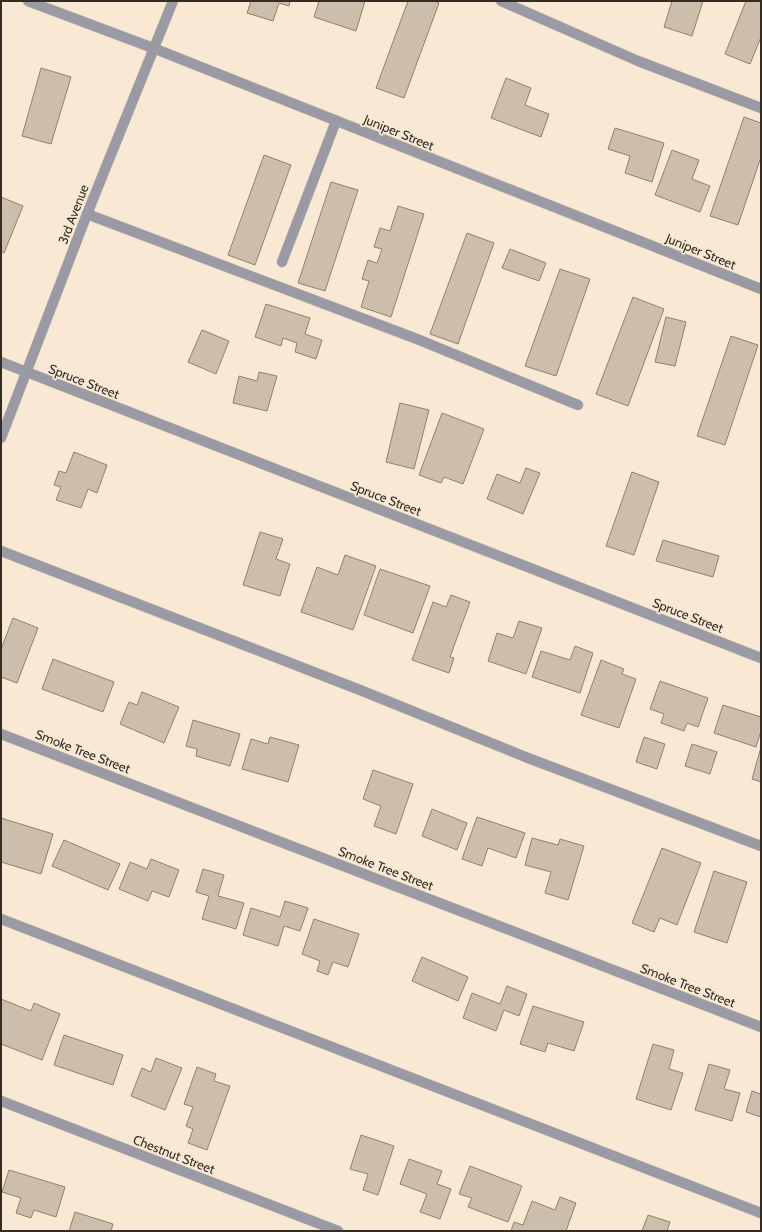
<svg xmlns="http://www.w3.org/2000/svg" width="762" height="1232" font-family="Cabin,sans-serif">
<rect width="100%" height="100%" fill="#f8e8d4"/>
<path fill="#cdbeab" stroke="#90826f" d="M251,1h39l-1,5 -10,-3 -6,18 -26,-8z
M319,1h46l-9,30 -42,-14z
M408,1h26l5,2 -35,95 -28,-10z
M672,1h31l-11,35 -28,-9z
M746,1h15v36l-11,27 -25,-10z
M41,68l30,9 -20,67 -29,-8z
M506,78l25,10 -6,17 24,9 -8,23 -50,-19z
M744,117l17,6v34l-23,68 -28,-9z
M615,128l49,15 -12,39 -27,-9 5,-17 -22,-7z
M672,150l27,10 -7,19 18,7 -10,26 -45,-17z
M264,155l27,10 -36,100 -27,-10z
M331,182l27,8 -33,101 -27,-8z
M1,197l22,9 -19,47 -3,-2z
M398,206l26,8 -33,103 -30,-10 8,-26 -7,-2 6,-19 9,3 5,-14 -8,-2 6,-19 10,3z
M467,233l27,10 -36,101 -28,-10z
M510,249l36,14 -7,18 -37,-13z
M560,269l30,10 -34,97 -31,-10z
M633,297l31,12 -36,97 -32,-12z
M266,304l44,14 -5,16 17,6 -6,19 -21,-7 2,-9 -14,-5 -2,8 -26,-9z
M666,317l20,5 -11,44 -20,-4z
M202,330l27,11 -13,33 -28,-12z
M731,336l27,9 -33,100 -28,-9z
M259,372l18,4 -10,35 -34,-8 6,-27 18,5z
M400,403l29,7 -15,59 -28,-7z
M442,413l42,16 -21,55 -19,-7 -3,6 -22,-8z
M74,452l33,13 -10,28 -9,-4 -7,19 -25,-8 5,-13 -7,-2 5,-14 7,2z
M526,468l14,5 -17,41 -36,-15 10,-25 23,9z
M632,472l27,10 -25,73 -28,-9z
M260,532l23,7 -7,20 14,5 -10,32 -37,-11z
M663,540l56,16 -6,21 -57,-16z
M345,555l31,11 -23,64 -52,-18 16,-45 21,8z
M380,569l50,17 -17,47 -49,-18z
M451,595l19,7 -20,55 4,1 -5,15 -37,-13 21,-58 13,5z
M13,618l25,10 -21,55 -16,-6v-28z
M519,621l23,7 -16,46 -38,-13 9,-28 16,5z
M575,646l18,7 -13,40 -48,-16 9,-26 29,9z
M53,659l61,23 -11,30 -61,-23z
M601,660l23,9 -2,5 14,5 -17,49 -38,-13z
M660,681l48,17 -10,29 -11,-4 -3,8 -23,-8 3,-9 -14,-5z
M142,692l37,15 -15,36 -44,-19 9,-22 8,3z
M723,705l38,12v14l-5,16 -42,-14z
M193,720l47,14 -10,32 -34,-10 1,-7 -11,-3z
M270,737l29,8 -11,37 -46,-13 9,-30 17,5z
M644,737l21,7 -8,25 -21,-7z
M692,744l25,8 -7,22 -25,-8z
M761,747v35l-9,-3z
M373,770l40,14 -17,50 -22,-8 7,-20 -18,-7z
M432,809l35,14 -10,27 -35,-14z
M477,817l48,16 -9,25 -28,-10 -6,18 -20,-7z
M1,818l52,16 -12,40 -40,-12z
M532,838l26,7 2,-6 24,7 -16,54 -23,-7 6,-21 -26,-7z
M64,840l56,24 -12,26 -56,-24z
M662,848l39,15 -24,62 -17,-7 -6,14 -22,-9z
M151,859l28,11 -10,27 -17,-6 -4,10 -29,-12 11,-27 17,7z
M203,869l21,6 -6,21 26,7 -8,26 -34,-10 7,-23 -13,-4z
M714,871l33,11 -20,61 -33,-11z
M285,901l23,7 -8,23 -16,-5 -6,20 -35,-11 8,-27 29,9z
M314,919l45,15 -11,33 -15,-5 -5,13 -11,-4 3,-10 -18,-7z
M422,957l46,20 -10,24 -46,-20z
M507,986l20,8 -8,22 -15,-6 -8,21 -33,-13 9,-25 28,11z
M1,999l30,12 3,-8 26,11 -18,46 -41,-16z
M533,1006l51,16 -10,29 -26,-8 -3,9 -25,-8z
M64,1035l59,20 -10,30 -59,-20z
M653,1044l21,6 -5,19 14,4 -12,37 -35,-11z
M156,1058l26,10 -17,42 -34,-14 11,-28 9,4z
M709,1064l21,6 -6,19 16,4 -8,28 -37,-11z
M197,1067l19,7 -2,7 16,5 -23,64 -19,-7 5,-14 -7,-3 7,-19 -9,-3z
M752,1091l9,3v23l-15,-5z
M361,1135l33,11 -16,49 -15,-5 5,-16 -18,-5z
M409,1159l33,12 -5,13 14,5 -11,30 -20,-7 7,-18 -27,-10z
M470,1166l52,20 -14,36 -40,-15 4,-9 -13,-4z
M9,1170l56,17 -9,30 -22,-7 -3,8 -15,-5 5,-15 -19,-6z
M560,1197l16,6 -10,28h-55l3,-9 9,3 9,-24 23,9z
M75,1212l38,12 -2,7h-42z
M648,1215l22,7 -3,9h-25z"/>
<g fill="none" stroke-linecap="round" stroke-linejoin="round">
<g stroke="#d5c6b5" stroke-width="11">
<path id="service" d="M501,1l137,60 123,47
M282,262l54,-141
M1,551l359,139 168,68 233,88
M1,919l760,294"/>
</g>
<g stroke="#d5c6b5" stroke-width="11">
<path id="minor" d="M28,1l125,47 608,241
M87,214l330,125 161,66
M1,362l760,296
M1,734l760,293
M1,1101l337,130"/>
</g>
<g stroke="#d5c6b5" stroke-width="11">
<path id="tertiary" d="M1,438l86,-224 86,-213"/>
</g>
<use href="#service" stroke="#9a9aa4" stroke-width="10"/>
<use href="#minor" stroke="#9a9aa4" stroke-width="10"/>
<use href="#tertiary" stroke="#9a9aa4" stroke-width="10"/>
</g>
<g text-anchor="middle" dominant-baseline="central" stroke-width="3.5" stroke-linejoin="round" paint-order="stroke">
<g font-size="13" fill="#332d26" stroke="#f8e8d4">
<text transform="translate(399 132) rotate(22)">Juniper Street</text>
<text transform="translate(73 214) rotate(-69)">3rd Avenue</text>
<text transform="translate(701 251) rotate(22)">Juniper Street</text>
<text transform="translate(84 381) rotate(21)">Spruce Street</text>
<text transform="translate(386 498) rotate(21)">Spruce Street</text>
<text transform="translate(688 615) rotate(21)">Spruce Street</text>
<text transform="translate(83 751) rotate(21)">Smoke Tree Street</text>
<text transform="translate(386 868) rotate(21)">Smoke Tree Street</text>
<text transform="translate(688 985) rotate(21)">Smoke Tree Street</text>
<text transform="translate(174 1154) rotate(21)">Chestnut Street</text>
</g>
</g>
<rect width="762" height="1232" fill="none" stroke="#332d26" stroke-width="4"/>
</svg>
